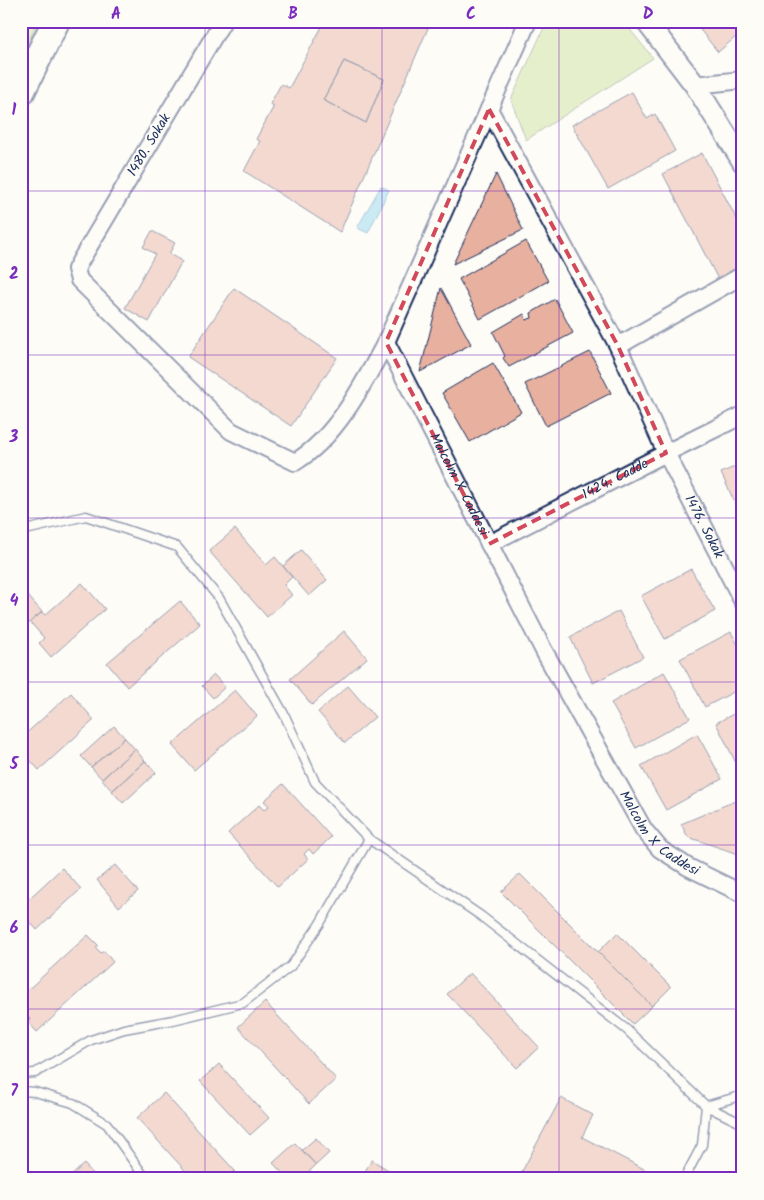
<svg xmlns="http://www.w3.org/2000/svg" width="764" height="1200" font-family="Kalam,sans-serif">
<rect width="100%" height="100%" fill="#fdfcf7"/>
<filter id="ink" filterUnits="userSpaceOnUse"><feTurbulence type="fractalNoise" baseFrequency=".02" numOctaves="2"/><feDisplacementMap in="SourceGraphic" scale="10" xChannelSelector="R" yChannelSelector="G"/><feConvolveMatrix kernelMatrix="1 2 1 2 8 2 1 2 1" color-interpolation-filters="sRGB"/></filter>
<g filter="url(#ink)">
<path fill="#cae095" stroke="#72887a" d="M21,21h17l-17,36z
M547,21h76l30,37 -127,82 -15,-40z"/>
<path fill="#8dd4ef" stroke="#5f92b5" d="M381,186l8,4 -21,43 -11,-5z"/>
<path fill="#e8b09f" stroke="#1b2f5e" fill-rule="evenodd" d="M325,21h106l-91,211 -96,-61 16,-30 -4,-2 18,-33 -4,-2 11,-20 8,4zM344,61l40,18 -18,44 -43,-23z
M693,21h50v10l-25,21z
M344,61l40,18 -18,44 -43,-23z
M632,92l15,27 8,-5 20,37 -67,38 -36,-64z
M702,153l41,78v40l-23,12 -57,-109z
M496,174l27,56 -70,34z
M152,231l23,12 -6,11 13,7 -33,61 -24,-14 30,-54 -12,-7z
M526,241l22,40 -68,38 -21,-40z
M234,288l103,70 -46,68 -103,-69z
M441,288l30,56 -51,28z
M555,299l18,34 -64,34 -6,-9 2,-2 -12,-24 31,-18 2,6 6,-2 -1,-5z
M590,352l21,41 -65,33 -21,-42z
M493,363l28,49 -51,30 -28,-49z
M743,463v57l-22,-47z
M235,529l31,36 9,-8 17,20 -8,8 8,10 -25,22 -58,-66z
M301,550l26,30 -18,16 -26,-30z
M691,569l24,42 -50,28 -24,-43z
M82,583l23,26 -54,48 -12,-14 5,-5 -14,-16 12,-10 3,3z
M21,588l21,24 -21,18z
M180,601l20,23 -73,63 -20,-24z
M619,611l24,46 -50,26 -23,-46z
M344,631l23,27 -55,47 -22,-26z
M731,632l12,22v33l-38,20 -25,-48z
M664,672l26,46 -54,30 -25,-45z
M214,675l11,12 -12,11 -11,-12z
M348,686l27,31 -30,26 -27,-31z
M235,690l22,26 -63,54 -22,-25z
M71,693l23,27 -55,50 -18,-20v-12z
M743,709v56l-5,2 -22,-44z
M114,726l11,12 -34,29 -10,-11z
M697,734l25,45 -56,31 -25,-44z
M125,738l10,11 -33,30 -11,-12z
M135,749l10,12 -33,30 -10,-12z
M145,761l11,12 -33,30 -11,-12z
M283,784l48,53 -18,17 -4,-5 -5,5 4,5 -30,28 -50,-54 31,-28 5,5 5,-4 -5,-5z
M735,801l8,18v35l-2,1 -53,-18 -7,-13z
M115,865l23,26 -19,16 -22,-27z
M62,868l19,21 -44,41 -16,-18v-6z
M520,874l132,132 -19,18 -132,-132z
M617,933l54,54 -19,19 -54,-54z
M88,935l10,10 -2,3 5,5 3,-2 9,11 -76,70 -10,-11 3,-2 -6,-6 -3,2v-19z
M470,973l69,74 -22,21 -70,-74z
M265,1002l71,77 -27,25 -71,-77z
M219,1064l50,54 -19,17 -50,-54z
M164,1093l71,78 -9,8h-33l-56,-61z
M561,1098l32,17 -11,22 64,33 -5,9h-123z
M316,1138l13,15 -13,12 -14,-15z
M295,1143l21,22 -15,14h-13l-15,-16z
M372,1160l31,19h-43z
M84,1164l14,15h-30z"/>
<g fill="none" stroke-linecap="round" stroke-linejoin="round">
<g stroke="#1b2f5e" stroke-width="11">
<path id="service" d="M21,531l65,-15 91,31 42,51 66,118 30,66 54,57 112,77 146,114 79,76 37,18
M21,1074l14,-1 56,-33 33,-11 49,-9 70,-17 48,-37 28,-41 50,-86
M21,1091l14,1 38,11 34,21 39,55
M684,1179l18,-34 4,-39 37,-11"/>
</g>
<g stroke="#1b2f5e" stroke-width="20">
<g id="minor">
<path d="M223,21l-141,237 -6,11 3,11 152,151 64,31c41,-24 69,-79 91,-120"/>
<path id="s1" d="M528,21l-142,321 158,309 100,179 16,19 28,18 55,27"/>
<path d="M695,85l48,-5"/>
<path id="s2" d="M489,109l129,237 48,107 77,149"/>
<path d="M618,346l125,-71"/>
<path id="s3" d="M489,544l177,-91 77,-38"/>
</g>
</g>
<g stroke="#1b2f5e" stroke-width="24">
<path id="tertiary" d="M646,21l49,64 48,77"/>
</g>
<g stroke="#1b2f5e" stroke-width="30">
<path id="trunk" d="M21,92l35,-71"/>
</g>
<use href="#service" stroke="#fdfcf7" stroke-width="8"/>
<use href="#minor" stroke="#fdfcf7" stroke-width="16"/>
<use href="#tertiary" stroke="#fdfcf7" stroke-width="20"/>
<use href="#trunk" stroke="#fdfcf7" stroke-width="26"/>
</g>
</g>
<path d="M0 0H764V1200H0ZM489,109l129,237 48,107 -177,91 -103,-202z" fill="#fdfcf7" fill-opacity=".55" fill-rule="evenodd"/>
<path fill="none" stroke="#d1495b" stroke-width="4" stroke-dasharray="10 6" stroke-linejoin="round" d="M489,109l129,237 48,107 -177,91 -103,-202z"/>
<path fill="none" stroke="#7b2cbf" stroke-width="1" stroke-opacity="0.55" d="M205,21v1158M382,21v1158M559,21v1158M21,191h722M21,355h722M21,518h722M21,682h722M21,845h722M21,1009h722"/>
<g text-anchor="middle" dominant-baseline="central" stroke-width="4" stroke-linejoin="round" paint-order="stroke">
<g font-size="14" fill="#1b2f5e" stroke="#fdfcf7">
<text transform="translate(149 145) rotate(-59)">1480. Sokak</text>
<text stroke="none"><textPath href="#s3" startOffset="142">1424. Cadde</textPath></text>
<text stroke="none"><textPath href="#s1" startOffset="511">Malcolm X Caddesi</textPath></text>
<text stroke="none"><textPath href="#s2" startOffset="470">1476. Sokak</textPath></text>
<text stroke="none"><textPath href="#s1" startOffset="916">Malcolm X Caddesi</textPath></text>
</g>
</g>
<rect width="764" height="1200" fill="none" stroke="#fdfcf7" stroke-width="55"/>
<rect x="28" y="28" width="708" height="1144" fill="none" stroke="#7b2cbf" stroke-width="2"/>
<g font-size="16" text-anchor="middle" font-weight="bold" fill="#7b2cbf">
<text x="116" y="19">A</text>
<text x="293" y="19">B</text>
<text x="471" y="19">C</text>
<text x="648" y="19">D</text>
<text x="14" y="115">1</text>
<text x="14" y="279">2</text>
<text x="14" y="442">3</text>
<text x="14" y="606">4</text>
<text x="14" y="769">5</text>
<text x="14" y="933">6</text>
<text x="14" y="1096">7</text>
</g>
</svg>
